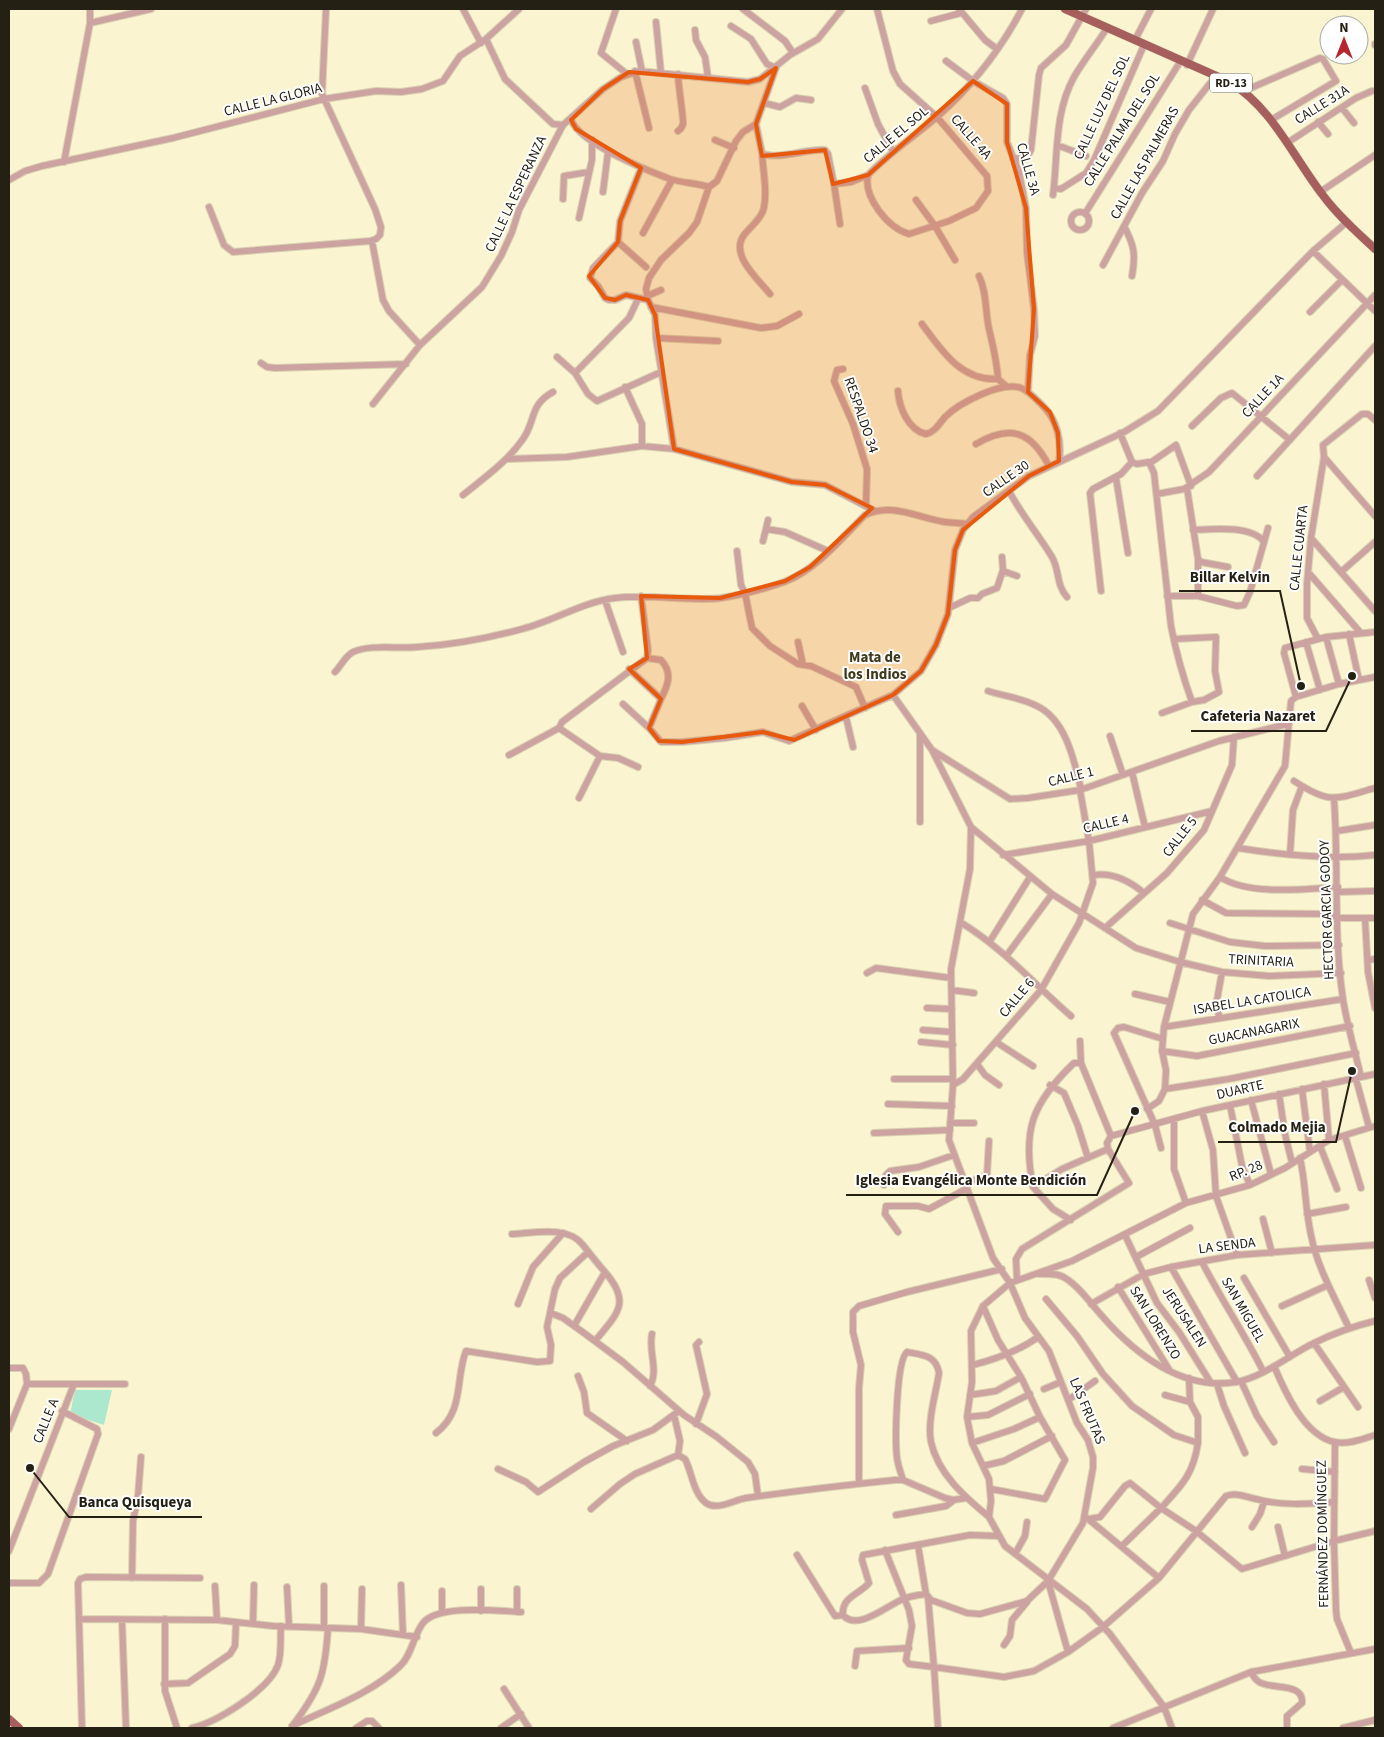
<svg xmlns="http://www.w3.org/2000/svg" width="1384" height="1737" font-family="'Source Sans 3',sans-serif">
<rect width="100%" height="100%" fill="#fbf4d0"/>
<path fill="#abe8cd" d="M75,1390h37l-8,35 -34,-11z"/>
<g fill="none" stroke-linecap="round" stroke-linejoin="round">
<g stroke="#d9d2b2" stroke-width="8">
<path id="minor" d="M463,9l18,34
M616,9l-15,44 26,21
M743,9l42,32 8,12
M959,9l26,31 12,9
M931,21l30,-8
M656,22l5,51
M90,23l61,-14
M695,30l1,10 9,17 3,20
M486,39l19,40 48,45 10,1
M1135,40l16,-31
M636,42l6,29
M1375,44v1
M946,61l27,20 30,17 4,6v38l12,30 7,36 1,44 7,57 1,27 -5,19 -2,37
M1187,65l26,-56
M635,71l14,57
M678,74c0,11 6,45 5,50 -1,4 -2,5 -5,7
M865,88l13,36 15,28
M1244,91l76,-33 3,1 13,22 -65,39
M764,103l16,4 16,-9 15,2
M1342,108l12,15
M571,120c10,24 75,50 99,59 13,4 26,4 39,8l8,-6 19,-40 7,-9 13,-8 20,-56 -9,-4 -16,-25 -20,-13
M1318,122l10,12
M756,124l6,29c14,8 47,-5 63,-3l3,4 6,30 17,-2 17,-7c21,-22 47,-39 70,-59 34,-30 63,-67 84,-107
M715,140l19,8
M1287,143l69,-45 16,-7
M1057,145l29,11
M762,153c1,18 6,41 1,58 -4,10 -13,16 -19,24 -15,20 15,45 26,59
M1013,158l13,1 5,-9 8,-75 2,-7 25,-23 20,-36
M64,162l26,-139v-14
M641,168l-21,53 -2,21 28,25
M868,175c-5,22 20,53 41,59l40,-13 27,-13 12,-17 -1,-15 -50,-59 -37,-33 -7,-13 -16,-62
M9,180l16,-9 17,-5 131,-28 151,-39 52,-8 25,1 21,-3 21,-8 17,-25 26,-17 33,-30
M834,184l6,40
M1054,188l7,1 25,-16 8,-13 50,-115
M603,192l5,-40
M1320,192l55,-37
M1053,195c5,-39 1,-82 21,-118 10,-17 23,-33 33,-49
M563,199l1,-23 25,-4
M916,200l19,26 20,34
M209,207l15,38 9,7 137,-11 6,-2 4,-4 1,-8 -6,-18 -53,-115 4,-85
M1071 221a9 9 0 1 1 18 0a9 9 0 1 1-18 0Z
M1086,212l94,-150
M579,218l13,-58v-20
M1124,226c10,19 12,28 8,50
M643,233l29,-53
M372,241l11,59 6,11 31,34
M618,242l-25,26 -3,10 8,8 7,12 4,2h6l11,-5 22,5
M1313,251l62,60
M1103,265l39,-72 21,-32 12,-27 14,-24 26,-33
M979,276c8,16 6,35 10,53 4,17 8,32 9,50l8,7
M647,296l14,-6
M651,307l110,21 16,-2 22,-12
M1310,312l32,-32
M922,324c20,27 39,57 76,55
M656,338l62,3
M557,357l18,16 13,21 9,7 64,-29
M261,363l6,4 8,1 131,-4
M843,369l-6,1 -3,11 19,43 14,45 -1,36
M575,373l54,-55 9,-19
M898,391c1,16 10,39 28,43 9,-2 13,-10 19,-17 14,-14 56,-36 76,-29 8,3 15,11 21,17 15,14 20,36 17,56
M373,404l47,-59 62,-58 19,-31 11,-24 7,-22 44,-85 40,-36 18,-12 18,-6 109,11 12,-3 30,-24 28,-16 24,-30
M1192,426l29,-28 11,-5 58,47
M1120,433l12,29 5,2 12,-2 5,11 17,153c5,26 12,51 21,76l12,-2 15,-8 -4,-21 1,-34 -42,2
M976,444c34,-20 55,-13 73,22
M642,446l32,3 118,33 33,3 50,26
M674,449l-18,-111 -1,-23 -7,-15 -2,-11 3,-11 12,-18 28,-27 8,-11 12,-35
M1324,457l51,59
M507,459l60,-2 75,-11v-22l-17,-37
M1150,463l26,-18 15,41
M1257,476l118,-130
M1116,478l12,75
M1187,488l11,71 3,3 27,5
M1009,491c12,23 29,43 43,66 8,14 4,28 15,40
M1157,494l27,-5 25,-17 166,-177
M463,495c21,-17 44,-33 60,-56 13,-18 6,-34 30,-47
M768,520l-2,9 19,3 43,19
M1193,530c19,-1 59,-5 71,12
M1311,538l64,73
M763,541l3,-12
M737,551l4,34 4,8 7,35 18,18 28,18 13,2 45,21 9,21
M1003,571l14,5
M1308,572l52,60
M1341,572l34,-30
M1101,591l-11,-98 3,-4 28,-15 11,-12
M1167,596h31l39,10 7,-1 6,-13 18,-64
M1198,596v-37
M605,600l18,52
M949,608l21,-10h8l4,-4 15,-6 6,-18 -1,-13
M1349,634l10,46
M1326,637l13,47
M1318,639l-11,-21v-34l4,-46 13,-81 -1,-12 39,-31h6l7,6
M798,642l5,23
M1306,642l14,48
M629,669l32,30c7,-14 12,-26 0,-39l-14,-2
M335,672c6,-6 10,-16 18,-20 17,-8 45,-3 64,-5 35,-2 71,-9 105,-18 32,-8 60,-27 93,-31 35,-5 71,4 106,0 21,-3 43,-9 63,-16 32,-12 57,-43 81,-67 28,-13 52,3 80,7 7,1 15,1 23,2
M988,691c15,5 34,7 49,15 29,14 37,54 44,83
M893,695l39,55 78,49 18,-1 52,-8 139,-49 69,-17
M1296,697l-12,-44 1,-5 41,-11 49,-5
M623,704l26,24 12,-29
M802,706l14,24
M1162,713l30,-11
M846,717l7,30
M559,728l41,28 18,2 20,9
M649,728l12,14h21l43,-4 38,-6 26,9 104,-46 28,-24 15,-26 12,-31 7,-64 8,-20 10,-13 56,-41 95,-44 34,-21 155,-160 34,-29
M1110,736l13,39
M932,750l39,77 81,67 84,54 44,14 42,10 47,4 72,-3
M509,755l50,-27 3,-6 85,-64 1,-8 -7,-54
M1132,772l13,55
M1294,781c37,24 41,18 81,7
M579,798l21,-42
M1334,799c5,67 -1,134 9,200 4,26 12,52 18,78
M920,822v-89
M1337,831l38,-6
M1238,848c44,7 93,12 137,7
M1290,854l3,-44 9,-24
M1003,855l86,-14 123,-30
M1093,875c19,-3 37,6 51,18
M1220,877c29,19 85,12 118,10
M1338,892l37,-1
M1202,900l24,13 104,1 7,4h38
M1365,918l3,54 7,36
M960,922c43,26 73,61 111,94
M1170,923l60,19 35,4 74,-1
M1105,928l62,-55 37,-43 28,-65 2,-28
M990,941l40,-64
M1007,955l45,-61
M1368,960l7,-1
M867,973l9,-5 75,10
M952,990l22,3
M1135,994l35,8
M927,1008l25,1
M1219,1018l-2,-18 5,-28
M1164,1027l179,-28
M923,1030l29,2
M921,1042l32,3
M996,1042l37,24
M1162,1051l35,5 153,-30
M977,1064l8,11 14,10
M894,1079h59
M1356,1079l13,48
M1324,1084l5,56
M953,1085l10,-6 78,-89 38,-67 14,-40 -4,-42 -9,-51
M1050,1085l14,8 14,33 10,32
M1165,1089l64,-10 127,-26
M1302,1089l8,63
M1279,1094l6,40 7,29
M1251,1100l20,74
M888,1104l64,2
M1230,1105l12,61 8,19
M1147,1109l12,-8 6,-12 1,-19 -4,-19 2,-24 29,-113 27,-37 65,-111 6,-65 5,-4 43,-13 36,-7
M1202,1111l11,39 3,46 21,59
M1174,1120v49l12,34
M950,1123h24
M874,1133l76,-3
M1111,1136l91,-25 173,-37
M1345,1136l16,52
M1320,1146l17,43
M1161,1148l-6,-23 -41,-92 4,-5 6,-1 39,12
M1300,1158c6,26 5,51 11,77 6,32 24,63 38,93
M964,1184l23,-9 2,-34
M884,1185l2,-10 4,-4 29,-4 35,-12
M1033,1187c-11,-57 -1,-84 41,-124h7
M1307,1214l39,-7
M1263,1219l9,34
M1071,1220l-18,-11 -20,-22 29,-18 46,-20
M898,1232l-13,-18 1,-8h32l11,3 37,-20
M512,1234c22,-1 56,-9 71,11 7,9 14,18 22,27l-31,54
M1125,1235l32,68 22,29 32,51
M1136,1257l54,-29
M1202,1262c19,37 42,71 61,109
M1171,1267l66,115
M1039,1274c8,0 19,-1 26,4 14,8 26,26 37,38 33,38 80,75 134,66 28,-5 53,-27 78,-39 20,-10 40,-17 61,-22
M1244,1278l46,79
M1017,1280l-1,-21 6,-10 107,-66 -21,-34 -1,-6 4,-7 -30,-73 -1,-22
M1369,1280l6,18
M1118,1287l52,84
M1046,1299l31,37 26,38 29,32 42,29 24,8v-26l-8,-15 -1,-24
M518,1304l15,-37 30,-34
M1091,1304l53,-30 27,-7 66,-12 138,-10
M983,1306l15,34 23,37 19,40 25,43 -20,39 -54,-10
M1282,1306l46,-21
M551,1313l12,5 21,15 39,29 61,53 33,22 31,25 7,12 3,22
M595,1341c22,-27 37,-38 10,-69
M1314,1343l44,64
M973,1365c23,-6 46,-14 65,-28
M1274,1366c11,26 30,69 60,76 13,3 29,-3 41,-7
M9,1368h14l3,6 1,10 -18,45
M578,1376l6,16 3,21 40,28
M1241,1381l16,35 17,26
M27,1384h98
M1217,1384l7,22 21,47
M650,1386c9,-16 -2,-35 2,-52
M1044,1389l17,-7
M970,1395l26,-4 25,-14
M1165,1395l25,7
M1068,1400l27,-19
M1320,1401l24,-14
M967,1417l21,-2 42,-21
M696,1424l11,-30 -11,-49 3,-3
M436,1433c29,-22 19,-55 30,-82l71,11 13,-1 1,-16 -4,-18 8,-38 5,-11 27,-25
M1335,1442l-1,99 2,69 1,9 14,34
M972,1443l42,-14 26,-12
M678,1455l7,4c7,13 8,34 21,44 11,8 28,-3 40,-5 50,-7 99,-13 149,-18h8l42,18 8,2 13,-2
M983,1466l21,-5 48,-25
M498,1469l28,13 12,10 46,-30 29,-16 40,-16 26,-19
M1302,1469l33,3
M903,1480c-2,-7 -5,-14 -6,-22 -2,-16 -1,-97 10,-106 16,3 29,3 32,21 -3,20 -12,48 -8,69 7,32 34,55 58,75
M859,1483v-95l2,-23 -8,-33v-20l6,-6 48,-14 95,-23
M591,1509l29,-25 15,-10 43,-19 2,-14 -6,-26
M896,1515l50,-9 8,-6
M1087,1518l72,60
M1089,1519l11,-2 25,-31 5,-3 31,25c21,-23 32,-33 37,-65
M1252,1527l8,-13 4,-12
M1278,1527l7,29
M918,1545l8,49 5,6 36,13 13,1 47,-13 21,-20 35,-58 10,-55v-11l-5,-17 -11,-17 -28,-72 -24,-33 -15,-35 -17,-25 -44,-118 4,-55 -2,-116 19,-100 1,-42
M1122,1546l39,-38 35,23 46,38 92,-28 41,-10
M885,1550l24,60 3,16 -6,34 3,4 25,3 -6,-70
M9,1551l65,-167
M1015,1554l10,-18 2,-14
M797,1555l38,61 8,-1
M132,1578l1,-57 5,-25 3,-39
M1048,1581l20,71
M9,1583h30l9,-9 50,-140 -1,-5 -35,-18
M401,1585l2,50
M215,1586l2,34
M324,1586v42
M287,1587l2,39
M481,1589v22
M442,1591v22
M926,1594c-8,1 -16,2 -23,5 -15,6 -46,33 -60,16 -2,-18 17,-21 26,-32l-7,-23 1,-5 107,-20 28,1
M517,1612v-23
M80,1619l137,1 56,6 88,3 56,8
M165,1619v72l12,37
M122,1620l4,108
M253,1624l1,-39
M361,1629l1,-40
M1004,1645l6,-9 2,-16 15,-18
M855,1666l2,-15 52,-3
M1251,1672c2,4 5,8 8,10 13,8 45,0 43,21l-15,13v12
M164,1684l24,-1 42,-29 5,-8 1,-23
M504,1689l25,39
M293,1725c28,-37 32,-51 35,-97
M292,1726c35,-17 79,-32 108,-60 12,-11 13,-30 23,-43 15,-19 76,-12 98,-11
M82,1728l-4,-145 2,-4 6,-2 114,1
M192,1728c25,-6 77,-38 86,-63 4,-12 2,-27 3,-39
M356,1728l11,-7h5l7,7
M501,1728l20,-14
M938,1728l-4,-61 70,10 30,-6 34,-19 35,-25 56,-49 67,-82c10,-4 20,1 30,3 26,7 52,5 78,3
M1113,1728l138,-56 124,-23
M1172,1728l-8,-21 -54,-73 -23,-25 -82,-63 -16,-29 2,-16 -2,-22 -17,-36 -5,-26 5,-35 -1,-51 12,-25 27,-23 62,-22 114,-58 64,-18 35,-17 44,-28 46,-14
M1343,1728l32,-8"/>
</g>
<g stroke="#d9d2b2" stroke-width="9">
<path id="major" d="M1065,9l165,73c43,27 62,73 92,112 15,21 35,38 53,55
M9,1719l10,9"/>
</g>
<use href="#minor" stroke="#cca3a0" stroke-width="6"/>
<use href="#major" stroke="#a65f5c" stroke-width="8"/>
</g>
<path fill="#e8590c" fill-opacity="0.2" stroke="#e8590c" stroke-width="4" stroke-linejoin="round" d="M776,68l-20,56 6,32 63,-6 8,34 35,-9 105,-94 34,23v38l19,66 8,101 -6,83 22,20 8,21 1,28 -30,15 -66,54 -8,20 -7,64 -12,31 -15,26 -28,24 -99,45 -31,-8 -81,10 -23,-1 -10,-13 12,-29 -32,-30 18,-11 -6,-62 79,2 65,-17 25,-14 62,-59 -47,-23 -33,-3 -118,-33 -19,-134 -7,-15 -22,-5 -11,5 -10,-2 -16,-22 29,-34 2,-21 21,-53 -65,-39 -5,-9 32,-31 26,-17 119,10 12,-3z"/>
<g text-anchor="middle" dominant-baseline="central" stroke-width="4" stroke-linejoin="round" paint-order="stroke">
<rect fill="#fff" stroke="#66645a" stroke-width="1" x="1210" y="73.5" width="42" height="19" rx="4"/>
<g font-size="12" font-weight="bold" fill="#242114">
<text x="1231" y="83">RD-13</text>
</g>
<g font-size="14" fill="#242114" stroke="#fff">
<text transform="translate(273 100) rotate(-14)">CALLE LA GLORIA</text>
<text transform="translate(1322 105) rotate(-32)">CALLE 31A</text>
<text transform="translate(1102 107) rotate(-65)">CALLE LUZ DEL SOL</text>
<text transform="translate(1122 130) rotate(-58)">CALLE PALMA DEL SOL</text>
<text transform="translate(896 135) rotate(-40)">CALLE EL SOL</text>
<text transform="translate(971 137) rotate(49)">CALLE 4A</text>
<text transform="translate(1145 163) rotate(-61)">CALLE LAS PALMERAS</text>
<text transform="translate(1028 169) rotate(74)">CALLE 3A</text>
<text transform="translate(516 194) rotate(-65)">CALLE LA ESPERANZA</text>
<text transform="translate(1263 396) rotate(-47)">CALLE 1A</text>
<text transform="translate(861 415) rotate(71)">RESPALDO 34</text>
<text transform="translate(1006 479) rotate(-35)">CALLE 30</text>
<text transform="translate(1299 548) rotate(-84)">CALLE CUARTA</text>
<text transform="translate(1071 777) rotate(-14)">CALLE 1</text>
<text transform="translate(1106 824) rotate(-13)">CALLE 4</text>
<text transform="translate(1180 837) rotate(-52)">CALLE 5</text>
<text transform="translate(1327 910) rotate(-92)">HECTOR GARCIA GODOY</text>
<text transform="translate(1261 961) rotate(3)">TRINITARIA</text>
<text transform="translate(1017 998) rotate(-50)">CALLE 6</text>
<text transform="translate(1252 1001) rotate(-9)">ISABEL LA CATOLICA</text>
<text transform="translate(1254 1032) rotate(-11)">GUACANAGARIX</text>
<text transform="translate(1240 1090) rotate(-13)">DUARTE</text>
<text transform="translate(1246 1171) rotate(-22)">RP. 28</text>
<text transform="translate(1227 1246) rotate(-7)">LA SENDA</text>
<text transform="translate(1243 1310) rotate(60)">SAN MIGUEL</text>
<text transform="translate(1184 1317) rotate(57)">JERUSALEN</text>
<text transform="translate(1155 1323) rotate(58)">SAN LORENZO</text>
<text transform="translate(1087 1411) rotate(67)">LAS FRUTAS</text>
<text transform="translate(46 1421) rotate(-68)">CALLE A</text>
<text transform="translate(1323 1534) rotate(-91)">FERNÁNDEZ DOMÍNGUEZ</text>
</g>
<g font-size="15" font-weight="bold" fill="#3f381a" stroke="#fff">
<text x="875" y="657">Mata de<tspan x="875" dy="17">los Indios</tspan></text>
</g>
</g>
<path fill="none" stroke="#242114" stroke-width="2" d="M1301 686L1280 591H1179M1352 676L1326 731H1191M1352 1071L1336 1142H1218M1135 1111L1097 1195H846M30 1468L69 1517H202"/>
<g fill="#242114" stroke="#fff" stroke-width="2">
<circle cx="1301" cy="686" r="5"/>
<circle cx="1352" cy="676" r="5"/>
<circle cx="1352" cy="1071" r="5"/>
<circle cx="1135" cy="1111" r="5"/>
<circle cx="30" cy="1468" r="5"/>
</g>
<g font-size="15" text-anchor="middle" font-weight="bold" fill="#242114" stroke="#fff" stroke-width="4" stroke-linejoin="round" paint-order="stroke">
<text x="1230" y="582">Billar Kelvin</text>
<text x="1258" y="721">Cafeteria Nazaret</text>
<text x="1277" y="1132">Colmado Mejia</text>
<text x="971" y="1185">Iglesia Evangélica Monte Bendición</text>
<text x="135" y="1507">Banca Quisqueya</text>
</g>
<rect width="1384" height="1737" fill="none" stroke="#242114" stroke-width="20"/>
<g transform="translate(1344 40)"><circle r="24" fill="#ffffff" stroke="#a7a6a1"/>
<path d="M0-4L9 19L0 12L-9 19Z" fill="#b6262f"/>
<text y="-8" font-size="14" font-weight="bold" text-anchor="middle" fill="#242114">N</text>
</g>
</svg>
